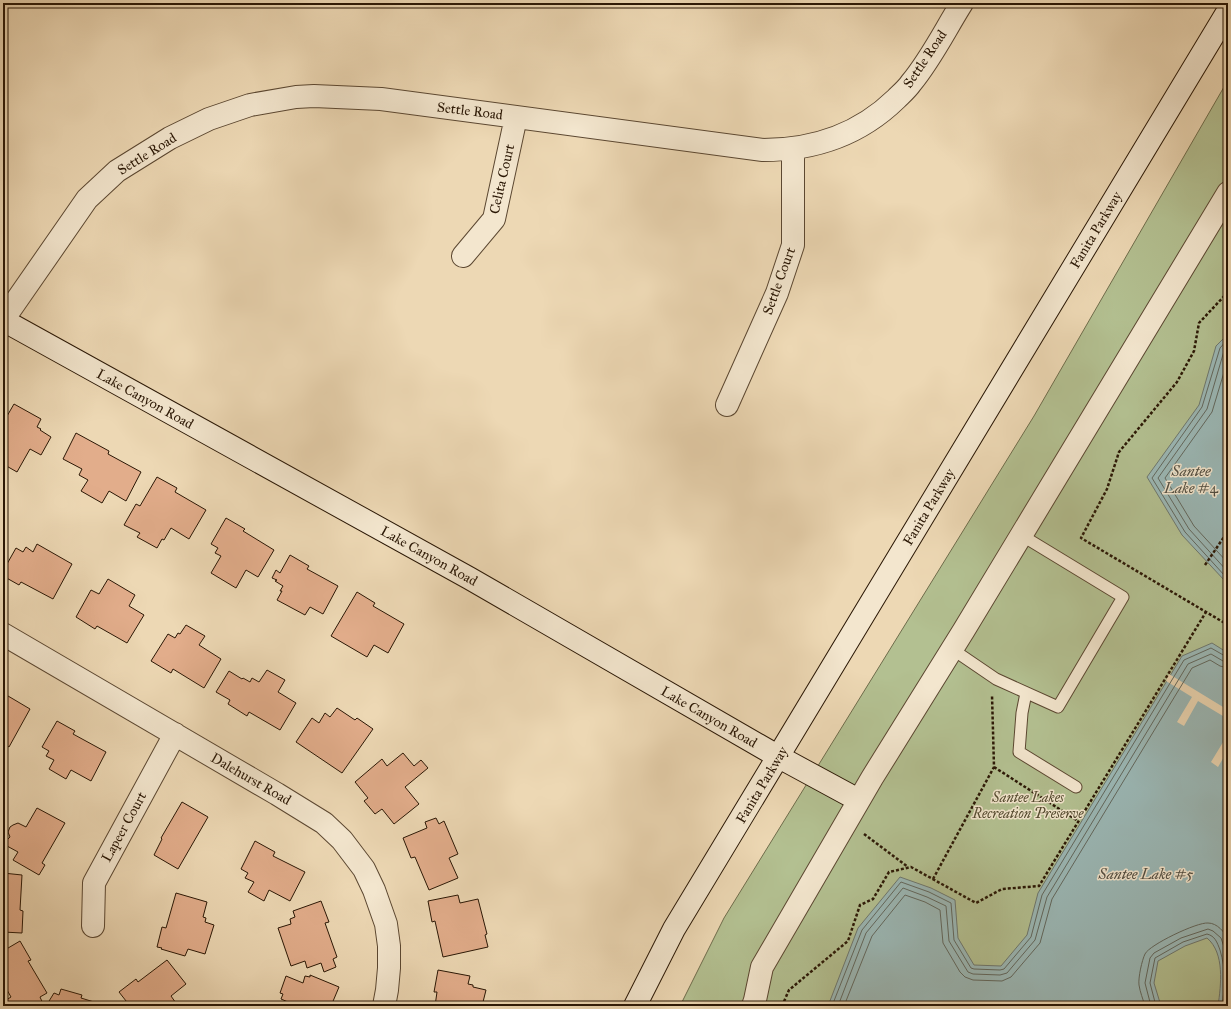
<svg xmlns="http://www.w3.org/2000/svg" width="1231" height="1009" font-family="'IM FELL Great Primer',serif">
<rect width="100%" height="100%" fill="#edd8b4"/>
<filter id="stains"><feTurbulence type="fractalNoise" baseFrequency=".005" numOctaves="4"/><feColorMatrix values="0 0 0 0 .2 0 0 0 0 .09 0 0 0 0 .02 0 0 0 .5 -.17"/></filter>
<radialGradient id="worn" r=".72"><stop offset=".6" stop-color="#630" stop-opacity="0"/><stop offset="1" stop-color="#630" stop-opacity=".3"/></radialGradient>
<path fill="#b3c091" stroke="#6e6c4b" d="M1228,80v926h-548l44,-88 310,-502z"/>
<path fill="#9bb8b6" stroke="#6e786f" d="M1228,334v246l-3,1 -43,-46 -35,-58 52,-72 17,-59z
M1212,643l16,10v353h-10c3,-21 7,-53 -11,-68l-22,8 -27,15 -4,22 7,23h-333l30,-78 42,-51 31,11 24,12 3,38 16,27 27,1 26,-31 11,-42 144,-237z"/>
<path fill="#edd8b4" d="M1169,674l59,36v9l-30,-18 -14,25 -7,-4 15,-25 -26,-16z
M1228,734v16l-10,17 -7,-5z"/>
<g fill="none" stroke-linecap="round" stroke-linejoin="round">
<path stroke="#62685e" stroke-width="1" d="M1228,339l-8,9 -18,59 -50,71 33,54 40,44 3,1
M1228,347l-4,4 -17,58 -49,69 31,51 39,43
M1228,359l-16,53 -47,66 29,48 34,37
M832,1006l30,-76 39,-48 28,10 22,11 3,37 17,28 3,1 26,1 4,-1 27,-32 11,-42 142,-235 27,-12 14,8h3
M838,1006l28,-73 37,-45 24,9 19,9 3,35 19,31 5,2 27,1 7,-2 28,-33 12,-43 141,-233 23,-10 12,7 5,1
M844,1006l28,-70 33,-41 20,7 15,8 3,33 17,29 5,5 8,3 29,1 9,-4 29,-34 12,-44 140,-231 18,-8 10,6 8,2
M1145,1006c-2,-7 -5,-14 -6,-21 -1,-7 3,-25 6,-31 4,-9 52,-32 63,-31 9,0 17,9 20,17
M1151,1006l-6,-23 5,-25 4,-5 27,-15 27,-9 5,2 8,7 7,21
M1156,1006l-6,-23 5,-25 28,-16 24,-8c8,2 10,8 13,16 6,20 5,35 2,56"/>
</g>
<path fill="#e2ad8b" stroke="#2a1705" d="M14,404l27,15 -4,8 4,2 -1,1 11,7 -10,18 -11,-6 -13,23 -14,-8v-33l3,-6 -3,-2z
M76,433l33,18 -1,3 33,18 -15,29 -17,-10 -7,12 -21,-12 7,-11 -9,-5 3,-6 -19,-10z
M157,477l20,11 -2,4 31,18 -17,29 -18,-11 -7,12 -2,-1 -5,9 -20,-11 3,-4 -16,-8 12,-21 4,2z
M226,518l19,11 -2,2 31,19 -16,27 -12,-7 -10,18 -25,-15 10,-17 -6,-3 3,-5 -7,-4z
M37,544l35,20 -19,35 -32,-17 -2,3 -16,-9v-5l13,-23 7,4 3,-5 7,5z
M290,555l19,11 -2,3 31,17 -15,28 -13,-7 -5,8 -28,-15 5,-9h-2l3,-5 -8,-5 2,-1 -5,-2 4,-8 4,3z
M108,579l27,16 -6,11 15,9 -17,28 -30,-17 -2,3 -19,-12 15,-27 8,4z
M357,592l18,11 -2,3 31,18 -16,29 -14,-8 -7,12 -36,-21z
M186,625l19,11 -6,9 22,14 -17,29 -31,-19 -2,4 -20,-12 17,-27 7,4 3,-5 2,1z
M267,670l18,10 -7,12 18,11 -16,27 -31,-18 -2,4 -19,-12 2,-4 -14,-8 13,-21 13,8 1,-1 7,4 2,-4 7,4z
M3,693l27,16 -21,38 -6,-4z
M337,708l18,12 2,-2 16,11 -31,44 -46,-31 16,-24 7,5 6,-10 5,4z
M57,721l18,10 -2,3 33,18 -15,29 -20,-11 -5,9 -17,-10 5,-9 -8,-4 3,-5 -7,-4z
M403,753l11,13 7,-6 7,8 -23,19 14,17 -25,20 -12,-15 -7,5 -11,-13 4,-3 -13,-16 27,-23 5,7z
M182,802l26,15 -30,52 -24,-14 8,-16 -1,-1z
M37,808l28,15 -23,40 3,2 -6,10 -26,-15 5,-8 -11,-6 -2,-4 5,-5 -2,-5 2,-5 3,-2 5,-2 8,4z
M436,818l3,6 5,-3 14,33 -9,4 9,20 -29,12 -14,-33 -4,1 -8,-20 24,-10 -2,-6z
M255,841l20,11 -2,4 32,16 -15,29 -21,-11 -5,11 -16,-9 6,-10 -9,-4 3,-5 -7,-4z
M3,873l19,2 -2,35 3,1 -1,22 -19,-1z
M176,893l31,9 -4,15 3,1 -1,4 9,3 -9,29 -17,-5 -3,7 -24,-7 1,-1 -5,-1 5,-20 4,1z
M458,895l2,8 18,-4 9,35 -2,1 3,12 -45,10 -8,-36 -3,1 -4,-21z
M321,901l8,21 -4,1 12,34 -4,2 3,8 -12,5 -3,-9 -14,5 -2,-7 -14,5 -13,-38 13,-4 -1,-5 5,-2 -2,-6z
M20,941l11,19 -3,1 19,32 -7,4 4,9h-40l-1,-1v-3l8,-5 -8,-14v-32z
M167,960l19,24 -15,12 7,10h-48l-11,-14 17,-13 2,3z
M438,970l32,6 -2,8 5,1v2l13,3 -4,16h-47l2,-14h-3z
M310,975l29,12 -8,19h-37l1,-1 -14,-6 2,-5 -3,-1 6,-17 17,7 2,-7 5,1z
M61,989l21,6 -1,3 26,8h-61l8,-13 5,2z"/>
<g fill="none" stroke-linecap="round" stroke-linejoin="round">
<g stroke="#5b4731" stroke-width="13">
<path id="lane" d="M952,649l44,30 62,28 65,-110 -102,-62
M1026,693l-4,20 -3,39 57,35"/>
</g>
<g stroke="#5b4731" stroke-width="24">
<path id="street" d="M463,256l31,-37 22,-102
M3,320l84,-121 30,-28 53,-33 39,-19 41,-14 46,-8 18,-1 67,3 382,51c51,0 96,-15 133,-51 5,-5 11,-10 15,-16 20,-24 34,-53 51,-80
M727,405l50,-112 16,-48v-96
M3,634l274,160 47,29 18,17 22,29 10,21 12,34 3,22v22l-2,22 -3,16
M93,926l1,-43 81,-149
M753,1006l2,-6 7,-33 110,-189 92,-148 264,-437"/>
</g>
<g stroke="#2a1705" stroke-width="24">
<path id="secondary" d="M3,320l466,258 310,179 72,39
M635,1006l39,-77 554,-918"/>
</g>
<path stroke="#2a1705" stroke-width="2.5" stroke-dasharray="3 2" stroke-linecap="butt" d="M1228,292l-29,31 -5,28 -17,31 -58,70 -12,37 -26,49 147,87
M1205,565l23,-34
M994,767l84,54
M864,834l44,33
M933,879l61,-112 -2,-72
M782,1006l7,-16 59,-49 12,-36 13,-6 16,-27 22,-5 65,36 26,-14 37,-3 167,-274"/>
<use href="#lane" stroke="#f3e6ce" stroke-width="11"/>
<use href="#street" stroke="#f3e6ce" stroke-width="22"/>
<use href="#secondary" stroke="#f3e6ce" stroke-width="22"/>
</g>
<g text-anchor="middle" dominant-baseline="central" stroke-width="3" stroke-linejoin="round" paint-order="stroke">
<g font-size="14" fill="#2a1705" stroke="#f3e6ce">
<text transform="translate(925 59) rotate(-56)">Settle Road</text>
<text transform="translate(470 111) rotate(7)">Settle Road</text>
<text transform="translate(147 154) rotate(-32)">Settle Road</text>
<text transform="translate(502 179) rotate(-77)">Celita Court</text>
<text transform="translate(1096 230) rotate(-59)">Fanita Parkway</text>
<text transform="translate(779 281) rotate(-70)">Settle Court</text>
<text transform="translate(145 399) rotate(29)">Lake Canyon Road</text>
<text transform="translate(929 507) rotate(-59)">Fanita Parkway</text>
<text transform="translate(429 556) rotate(29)">Lake Canyon Road</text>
<text transform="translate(709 717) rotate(30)">Lake Canyon Road</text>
<text transform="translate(251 779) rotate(30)">Dalehurst Road</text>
<text transform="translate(762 785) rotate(-59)">Fanita Parkway</text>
<text transform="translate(124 827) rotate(-61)">Lapeer Court</text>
</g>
<g font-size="14" font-style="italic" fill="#534a2f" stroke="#f3e6ce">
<text x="1028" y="797">Santee Lakes<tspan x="1028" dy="16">Recreation Preserve</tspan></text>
</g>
<g font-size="15" font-style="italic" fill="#524f43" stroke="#f3e6ce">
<text x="1191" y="471">Santee<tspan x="1191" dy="17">Lake #4</tspan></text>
<text x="1146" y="874">Santee Lake #5</text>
</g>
</g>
<rect width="1231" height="1009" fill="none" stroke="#edd8b4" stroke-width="16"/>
<rect x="4" y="4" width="1223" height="1001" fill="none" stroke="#2a1705" stroke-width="2"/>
<rect x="8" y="8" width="1215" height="993" fill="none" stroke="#2a1705"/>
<rect width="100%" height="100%" filter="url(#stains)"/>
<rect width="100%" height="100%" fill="url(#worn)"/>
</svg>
